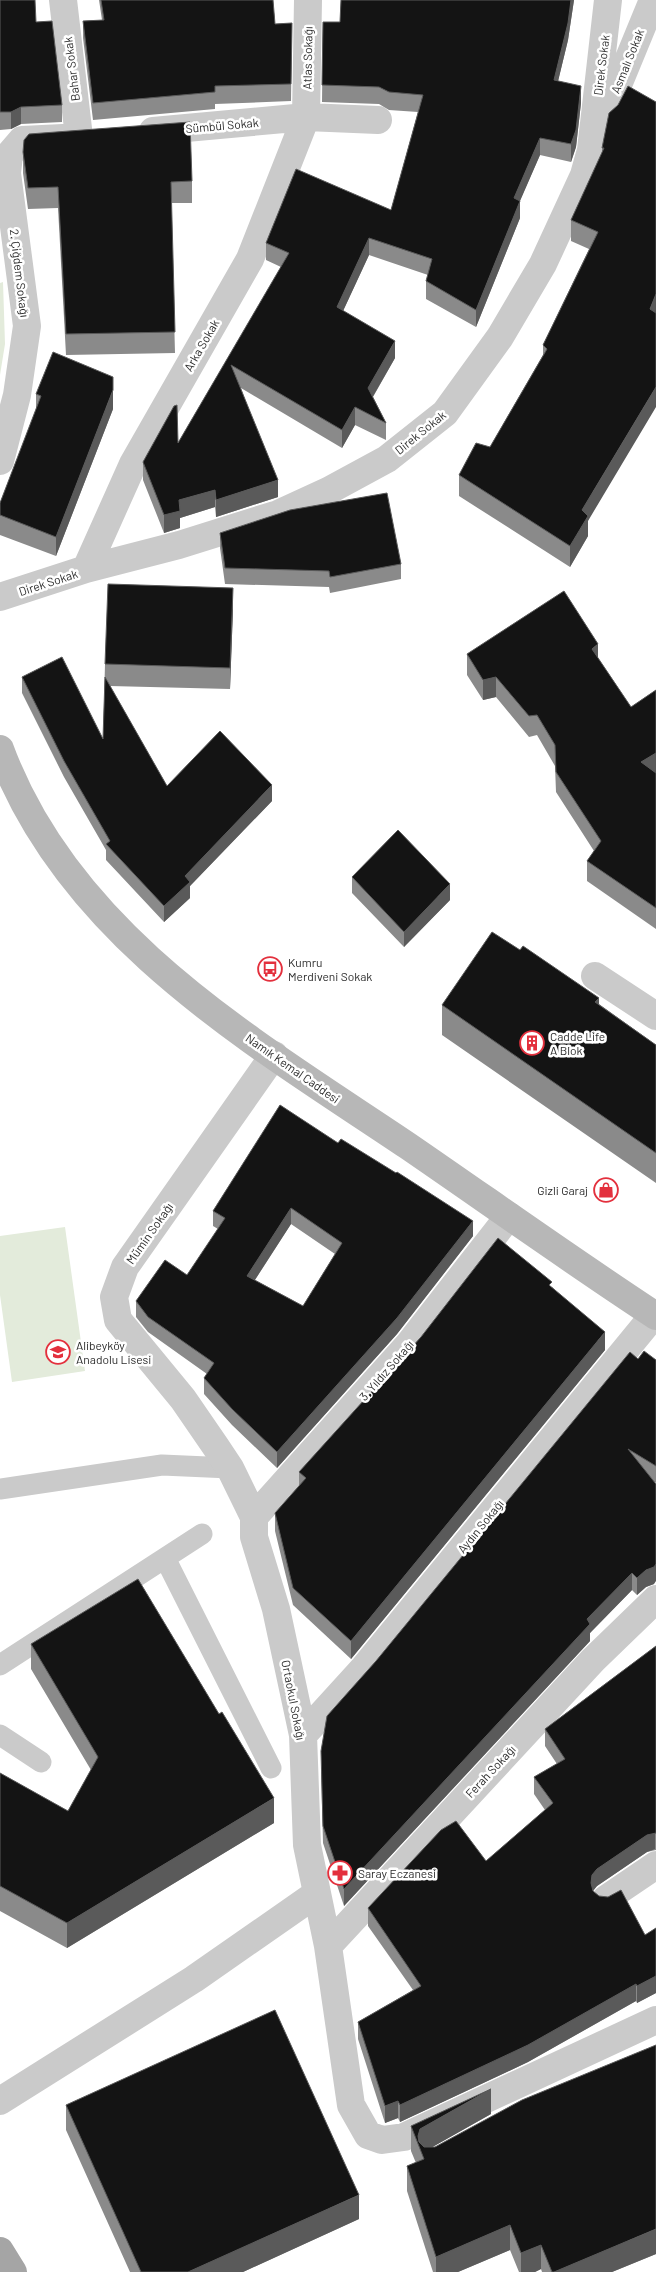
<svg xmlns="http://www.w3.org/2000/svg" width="656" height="2272" font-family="Barlow,sans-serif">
<rect width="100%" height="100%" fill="#fff"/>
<path fill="#e3ebdb" d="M3,282l2,62 -5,31v-92z
M65,1227l20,144 -73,11 -12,-87v-59z"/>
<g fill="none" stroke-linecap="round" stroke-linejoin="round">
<path stroke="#cacaca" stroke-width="21" d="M0,1489l162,-24 68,3
M165,1558l106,210
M0,1665l202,-131
M0,1735l41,27"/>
<path stroke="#cacaca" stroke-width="28" d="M63,0l16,137
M604,119l49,-119
M153,131l153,-14 72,3
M0,174l7,-1 2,-18 13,-15 41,-2
M0,461l17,-66 10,-69 -20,-153
M86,569l47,-105 117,-205 56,-142 2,-117
M0,597l86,-28 93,-24 99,-31 50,-23 59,-32 58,-46 55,-76 43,-73 41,-89 7,-25 17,-150
M595,976l61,40
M274,1055l-149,212 -11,30 4,23 65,79 33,48 14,21 24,49v20l22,72 27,126 4,110 21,101 23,159 17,30 14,5 22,-3 252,-117
M254,1517l155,-173 100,-128
M303,1735l61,-67 290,-353
M606,1899l50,-34
M328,1946l265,-286 63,-61
M0,2101l194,-122 122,-85"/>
<path stroke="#b7b7b7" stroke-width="28" d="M0,749c69,187 252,292 408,397 83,57 164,115 248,170"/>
<path stroke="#a5a5a5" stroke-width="28" d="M0,2251l13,21"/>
</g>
<path fill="#8a8a8a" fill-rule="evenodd" d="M0,0l36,22 26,83v17l-41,2 -10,5 -11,1z
M99,0h174l2,24 17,-1 -1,78 -76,3v5l-122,11 -10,-82v-17l19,-1z
M341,0h233l-6,40 -10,41 23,22 -5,44 -5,15 -31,-7 -20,45v18l-44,109 -50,-28v-18l2,-6 -59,-20 -26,56 52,47 -22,39 13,26v17l-31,-15 -13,23 -101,-60 37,109 -62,20 -1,-10 -35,11v10l-16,5 -21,-53v-18l35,-19 103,-176 -15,-7v-17l125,-33 27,-98 -29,-2 -10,-6 -57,-2 1,-80h17z
M656,102l-68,419v15l-18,31 -111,-71v-21l31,-28 53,-92v-10l46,-96 -18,-8v-21l31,-67v-5z
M23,152l169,29v22h-21l4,150 -109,2 -8,-147 -30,1 -5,-36z
M36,394l77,15 -57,147 -56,-21v-32l36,-93z
M220,533l181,31v15l-71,14 -1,-6 -104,-3 -5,-36z
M233,609l-3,80 -120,-3 57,100 105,15 -82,85v12l-26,24 -58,-62v-10l-42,-73 -42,-84v-16l81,62 2,-75z
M467,654l131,4 33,49 25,-17v239l-69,-48v-20l7,-10 -38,-59 -1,-26 -18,-31 -8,2 -33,-40 -13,3 -16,-25z
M352,877l98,23 -46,47 -52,-54z
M599,1004l57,41v138l-214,-148v-30z
M280,1105l193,131 -76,98 -120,134 -45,-43 -28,-31v-16l3,-4 -59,-42 -12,-15v-16l51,-26 31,-46 -5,-3v-15zM291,1224l44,30 -32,52 -48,-26z
M552,1287l53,63 -254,309 -58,-54 -18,-74v-18l24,-27v-14z
M638,1359l18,1v123l-1,-1 -1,102 -8,3 -9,8 -5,-5 -42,43v8l-246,265 -21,-63 -2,-75 55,-107z
M31,1644l243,179 -207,125 -67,-37v-138l68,38 23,-41 -60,-101z
M656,1646v204l-9,2 -50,34 -4,5 52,44 11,-7v65l-19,10 -1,-2 -108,61 -128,60 -2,-4 -13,5 -27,-84v-17l55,-32 -45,-64v-18l118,-47 59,-51 -11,-16v-17l23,-13 -12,-18v-17z
M66,2105l293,114 -116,53h-113l-64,-142z
M491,2114l-59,33 224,107 -44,18h-70l-1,-3 -6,3h-16l-9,-22 -52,22h-25l-26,-81v-25l9,-3 -5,-12v-25z"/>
<path fill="#5a5a5a" d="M571,0h3l-6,40 -14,58v-18z
M581,86v17l-5,44 -5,15v-18z
M21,107v17l-10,5v-17z
M540,138v17l-26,60v-17z
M520,201v17l-44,109v-17z
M369,238v17l-32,69v-17z
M656,294v21l-6,-6z
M395,341v17l-27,47v-17z
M656,387v20l-68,114v15l-18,31v-21l12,-36z
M113,390v19l-57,147v-19z
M355,407v18l-13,23v-18z
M278,480v17l-62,20v-17z
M215,490v17l-35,11v10l-16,5v-18l15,-15z
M233,588v21l-3,80v-21z
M598,644v20l-6,-15z
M496,677v20l-13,3v-20z
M656,753v20l-15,-11z
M272,785v16l-82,85v12l-26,24v-16l21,-30z
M450,884v16l-46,47v-15z
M599,998v30l-4,-26z
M291,1208v16l-44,68v-16z
M473,1221v15l-76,98 -120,134v-16z
M605,1332v18l-254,309v-18z
M656,1564v17l-2,3 -8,3 -9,8v-17l9,-8z
M632,1573v17l-42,43v8l-246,265v-17l243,-270z
M274,1798v25l-207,125v-25z
M655,1832v17l-8,3 -50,34 -5,6 -1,-9 1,-8 5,-6 50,-34z
M656,1976v17l-19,10v-17z
M636,1984v17l-108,61 -128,60v-17z
M491,2089v25l-69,39 -4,-17 2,-7z
M398,2101v17l-13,5v-17z
M359,2195v24l-116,53h-55z
M510,2225v25l-52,22h-22v-15z
M656,2229v25l-44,18h-58z
M541,2245v24l-6,3h-14v-19z"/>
<path fill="#141414" stroke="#5a5a5a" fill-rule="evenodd" d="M0,0h35l1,22 16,-1 10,84 -41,2 -10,5h-11z
M101,0h172l2,24 17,-1 -1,61 -76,2v6l-122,11 -10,-82 21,-1z
M341,0h230l-3,23 -14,57 27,6 -5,44 -5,14 -31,-6 -26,60 6,3 -44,109 -50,-29 6,-22 -63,-21 -32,69 58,34 -27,47 18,35 -31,-16 -13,23 -111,-65 47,115 -62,20 -1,-10 -36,10 1,11 -16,4 -21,-53 31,-56 3,-1 1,38 111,-190 -23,-10 30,-74 95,41 32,-115 -34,-3 -10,-5 -57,-2 1,-63h17z
M628,86l28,16v192l-6,15 6,4v74l-74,123 6,6 -18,30 -111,-71 17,-32 14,4 57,-98 -4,-4 55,-113 -27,-12 33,-72h-2l7,-35 9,-8z
M190,122l2,59 -21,1 4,150 -109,2 -8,-147 -30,1 -5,-36 1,-12 5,-6z
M53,352l60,25v13l-57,147 -56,-22v-12l41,-107 -5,-2z
M387,493l14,71 -71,13 -1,-6 -104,-3 -5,-35 70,-23z
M108,584l125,4 -3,80 -125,-4z
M564,591l34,53 -6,5 39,58 25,-17v63l-15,9 15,11v135l-69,-47 14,-20 -45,-69 -1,-27 -18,-30 -8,1 -33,-39 -13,3 -16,-26z
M62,657l41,82 2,-62 62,109 53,-55 52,54 -87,91 5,6 -26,24 -58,-62 4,-3 -46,-80 -42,-84z
M398,830l52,54 -46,48 -52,-55z
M492,932l28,18 3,-4 76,52 -4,4 61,43v108l-214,-148z
M280,1105l58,38 3,-4 55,34 1,-1 76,49 -76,97 -120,134 -45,-43 -28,-31 10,-15 -66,-46 -12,-16 29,-41 22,15 38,-57 -12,-7zM291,1208l51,35 -39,63 -56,-30z
M498,1238l54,44 -3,3 56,47 -254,309 -58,-53 -18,-75 31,-35 -7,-6 122,-135z
M644,1351l12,9v106l-28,-17 28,35v80l-2,3 -8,3 -9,8 -5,-5 -45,46 3,5 -246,265 -21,-63 -2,-75 6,-35 49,-55 254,-309 8,7z
M138,1579l81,135 3,-2 52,86 -207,125 -67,-37v-113l68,38 30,-54 -67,-113z
M656,1646v187l-9,2 -50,34 -5,6 -1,8 2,8 6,5 9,1 13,-7 24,45 11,-7v48l-19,10 -1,-2 -108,61 -128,60 -2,-4 -13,5 -27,-84 63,-36 -53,-78 73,-78 15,-9 30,40 67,-58 -19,-26 31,-18 -20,-30z
M275,2010l84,185 -171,77h-47l-75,-167z
M656,2045v184l-102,43h-2l-11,-27 -20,8 -11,-28 -74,32 -29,-91 17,-7 -13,-33 80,-37 -71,40 -2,7 1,6 5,5h11l87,-47z"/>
<defs>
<g id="bus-ring" transform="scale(1.25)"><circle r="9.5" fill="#fff" stroke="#e3303d" stroke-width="1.5"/><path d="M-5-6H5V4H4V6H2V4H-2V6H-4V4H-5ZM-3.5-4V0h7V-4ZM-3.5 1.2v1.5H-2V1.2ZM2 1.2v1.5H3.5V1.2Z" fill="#e3303d"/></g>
<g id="building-ring" transform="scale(1.25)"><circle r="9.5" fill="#fff" stroke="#e3303d" stroke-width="1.5"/><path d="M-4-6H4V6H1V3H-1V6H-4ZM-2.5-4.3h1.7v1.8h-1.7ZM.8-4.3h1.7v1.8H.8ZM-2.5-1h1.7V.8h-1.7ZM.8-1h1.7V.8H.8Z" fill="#e3303d"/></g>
<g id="shop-ring" transform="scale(1.25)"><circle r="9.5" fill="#fff" stroke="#e3303d" stroke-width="1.5"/><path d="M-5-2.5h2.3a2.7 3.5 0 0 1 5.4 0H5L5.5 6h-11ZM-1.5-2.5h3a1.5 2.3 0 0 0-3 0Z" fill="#e3303d"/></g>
<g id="school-ring" transform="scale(1.25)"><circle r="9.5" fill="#fff" stroke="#e3303d" stroke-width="1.5"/><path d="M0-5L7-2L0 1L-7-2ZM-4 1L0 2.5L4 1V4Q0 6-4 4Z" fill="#e3303d"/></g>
<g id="pharmacy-ring" transform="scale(1.25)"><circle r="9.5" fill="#fff" stroke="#e3303d" stroke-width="1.5"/><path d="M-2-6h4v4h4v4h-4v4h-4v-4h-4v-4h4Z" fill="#e3303d"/></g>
</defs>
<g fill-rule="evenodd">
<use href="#bus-ring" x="270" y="969"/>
<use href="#building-ring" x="532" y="1043"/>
<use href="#shop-ring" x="606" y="1190"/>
<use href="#school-ring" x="58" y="1352"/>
<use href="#pharmacy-ring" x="340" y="1873"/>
</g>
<g text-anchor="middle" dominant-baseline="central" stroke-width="5" stroke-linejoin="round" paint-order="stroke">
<g font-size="12" fill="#2d2d2d" stroke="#fff">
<text transform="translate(307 58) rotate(-89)">Atlas Sokağı</text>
<text transform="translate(627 61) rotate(-68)">Asmalı Sokak</text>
<text transform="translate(601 65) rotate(-83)">Direk Sokak</text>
<text transform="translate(71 69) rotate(-97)">Bahar Sokak</text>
<text transform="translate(222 125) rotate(-5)">Sümbül Sokak</text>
<text transform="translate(20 273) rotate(83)">2. Çiğdem Sokağı</text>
<text transform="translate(201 345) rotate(-60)">Arka Sokak</text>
<text transform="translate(420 432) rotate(-39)">Direk Sokak</text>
<text transform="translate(48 582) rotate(-18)">Direk Sokak</text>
<text transform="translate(293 1068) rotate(35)">Namık Kemal Caddesi</text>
<text transform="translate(149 1233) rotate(-55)">Mümin Sokağı</text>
<text transform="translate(386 1370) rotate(-49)">3. Yıldız Sokağı</text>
<text transform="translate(480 1526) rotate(-51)">Aydın Sokağı</text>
<text transform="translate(294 1700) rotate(79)">Ortaokul Sokağı</text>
<text transform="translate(490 1771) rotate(-47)">Ferah Sokağı</text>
</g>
<g font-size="12" fill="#2d2d2d" stroke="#fff" text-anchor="start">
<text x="288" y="962">Kumru<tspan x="288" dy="14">Merdiveni Sokak</tspan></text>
<text x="550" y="1036">Cadde Life<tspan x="550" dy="14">A Blok</tspan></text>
<text x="588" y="1190" text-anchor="end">Gizli Garaj</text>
<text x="76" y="1345">Alibeyköy<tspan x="76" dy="14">Anadolu Lisesi</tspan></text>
<text x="358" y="1873">Saray Eczanesi</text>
</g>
</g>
</svg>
